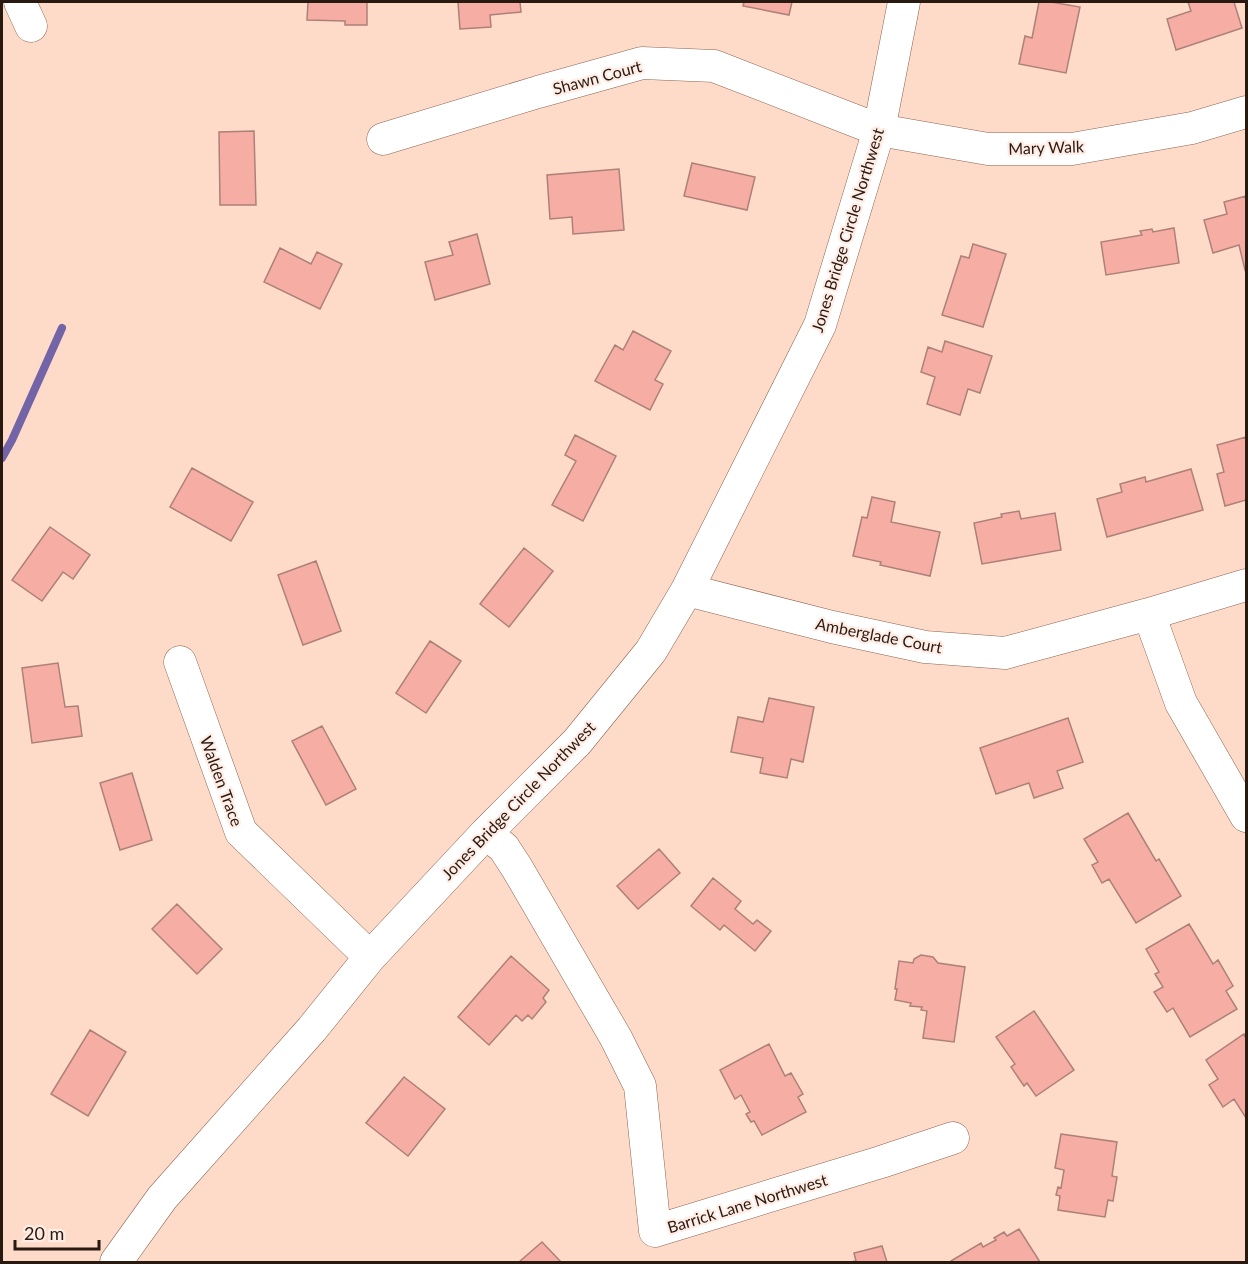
<svg xmlns="http://www.w3.org/2000/svg" width="1248" height="1264" font-family="Lato,sans-serif">
<rect width="100%" height="100%" fill="#fedbc9"/>
<g fill="none" stroke-linecap="round" stroke-linejoin="round">
<path stroke="#7264a6" stroke-width="8" d="M2,458l10,-18 50,-112"/>
</g>
<path fill="#f6aea4" stroke="#ad8079" stroke-width="1.5" d="M308,2h59v23h-22v-4l-38,-1z
M458,2h62l1,10 -31,3 1,12 -31,2z
M744,2h48l-3,13 -46,-9z
M1039,2h12l29,5 -14,66 -47,-9 6,-28 7,2z
M1188,2h46l8,26 -66,22 -9,-31 24,-8z
M254,131l2,74h-36l-1,-73z
M692,163l63,14 -8,33 -63,-14z
M619,169l5,61 -51,4 -1,-17 -22,2 -3,-44z
M1246,196v73l-1,1 -6,-25 -26,8 -9,-33 23,-6 -3,-12z
M1174,228l5,35 -73,12 -5,-33 41,-7 -2,-4 12,-2 1,3z
M477,234l13,50 -55,16 -10,-38 28,-7 -4,-13z
M973,244l33,10 -23,73 -41,-12 19,-59 8,2z
M280,248l31,16 6,-12 25,12 -22,45 -56,-27z
M633,331l38,20 -16,29 8,4 -13,26 -55,-29 20,-36 8,5z
M945,341l47,15 -12,37 -12,-4 -8,26 -33,-11 8,-27 -14,-5 7,-25 14,5z
M575,435l41,21 -33,65 -31,-16 24,-44 -11,-6z
M1246,437v63l-21,6 -8,-32 7,-2 -7,-27z
M192,468l61,34 -22,39 -61,-34z
M1191,469l12,41 -96,27 -10,-38 25,-7 -2,-8 25,-7 1,5z
M872,497l23,5 -4,20 49,10 -10,44 -50,-11 1,-3 -28,-6 9,-39 5,1z
M1019,511l2,8 34,-6 6,37 -79,14 -8,-41 28,-6 -1,-3z
M50,527l40,28 -17,24 -10,-7 -21,29 -30,-21z
M524,548l29,23 -44,56 -29,-23z
M316,561l25,70 -38,14 -25,-70z
M430,641l31,20 -35,52 -30,-20z
M58,663l7,44 13,-1 4,30 -50,7 -10,-75z
M769,698l45,9 -11,55 -12,-3 -4,19 -27,-5 3,-15 -32,-6 7,-35 25,5z
M1068,718l15,44 -26,9 6,17 -29,10 -5,-15 -33,11 -16,-46z
M322,726l34,63 -30,16 -34,-64z
M132,773l20,67 -32,10 -20,-67z
M1128,813l28,48 3,-2 22,37 -45,27 -27,-44 -7,4 -10,-18 6,-3 -14,-23z
M659,849l21,24 -42,36 -21,-23z
M713,878l28,23 -6,8 18,15 4,-4 14,11 -16,20 -31,-26 -4,5 -29,-24z
M177,904l45,45 -25,25 -45,-45z
M1189,924l24,40 5,-4 15,26 -7,5 11,18 -47,28 -17,-29 -6,4 -13,-20 9,-5 -8,-13 4,-2 -13,-23z
M921,955l12,2 5,6 27,4 -11,75 -31,-4 4,-27 -6,-1 1,-3 -12,-1 1,-3 -16,-3 2,-11h-2l4,-28 14,2 1,-4z
M511,956l38,34 -6,8 3,4 -14,17 -4,-4 -6,6 -6,-6 -27,30 -31,-28z
M1034,1011l40,59 -38,26 -9,-13 -3,3 -13,-19 4,-3 -19,-27z
M90,1030l36,22 -38,64 -37,-22z
M1244,1034l2,5v79l-12,-19 -11,8 -14,-22 9,-6 -12,-19z
M769,1044l16,32 6,-3 12,21 -5,3 8,15 -44,23 -8,-14 -3,1 -5,-8 4,-2 -9,-17 -6,4 -15,-29z
M404,1077l41,32 -37,47 -42,-33z
M1061,1134l56,8 -5,34 5,1 -4,24 -5,-1 -3,17 -47,-7 2,-14 -4,-1 2,-8 3,1 3,-18 -9,-2z
M1019,1229l21,33h-88l-1,-1 30,-18 2,4 13,-7 -2,-2 10,-6 3,4z
M542,1242l19,20h-42z
M882,1246l5,16h-37l6,-1 -2,-8z"/>
<g fill="none" stroke-linecap="round" stroke-linejoin="round">
<g stroke="#8b6451" stroke-width="33">
<path id="minor" d="M20,2l11,24
M383,139l155,-47 104,-29 72,3 165,64 109,19h84l120,-21 54,-16
M687,590l145,37 93,20 80,6 144,-39 97,-29
M1149,614l32,89 65,113
M180,662l61,170 129,125
M486,833l18,15 13,20 99,170 24,48 15,145 226,-69 72,-24
M116,1262l46,-64 150,-169 58,-72 116,-124 91,-91 74,-91 36,-61 133,-265 59,-195 25,-128"/>
</g>
<use href="#minor" stroke="#fff" stroke-width="32"/>
</g>
<g text-anchor="middle" dominant-baseline="central" stroke-width="4.5" stroke-linejoin="round" paint-order="stroke">
<g font-size="16" fill="#281911" stroke="#ffece4">
<text transform="translate(597 77) rotate(-15)">Shawn Court</text>
<text transform="translate(1046 147) rotate(-2)">Mary Walk</text>
<text transform="translate(847 230) rotate(-73)">Jones Bridge Circle Northwest</text>
<text transform="translate(879 635) rotate(11)">Amberglade Court</text>
<text transform="translate(222 781) rotate(70)">Walden Trace</text>
<text transform="translate(518 800) rotate(-46)">Jones Bridge Circle Northwest</text>
<text transform="translate(747 1203) rotate(-17)">Barrick Lane Northwest</text>
</g>
</g>
<rect width="1248" height="1264" fill="none" stroke="#281911" stroke-width="6"/>
<path d="M15 1240v9h84v-9" fill="none" stroke="#281911" stroke-width="3"/>
<text x="24" y="1240" font-size="18" fill="#281911" stroke="#ffece4" stroke-width="4.5" paint-order="stroke">20 m</text>
</svg>
